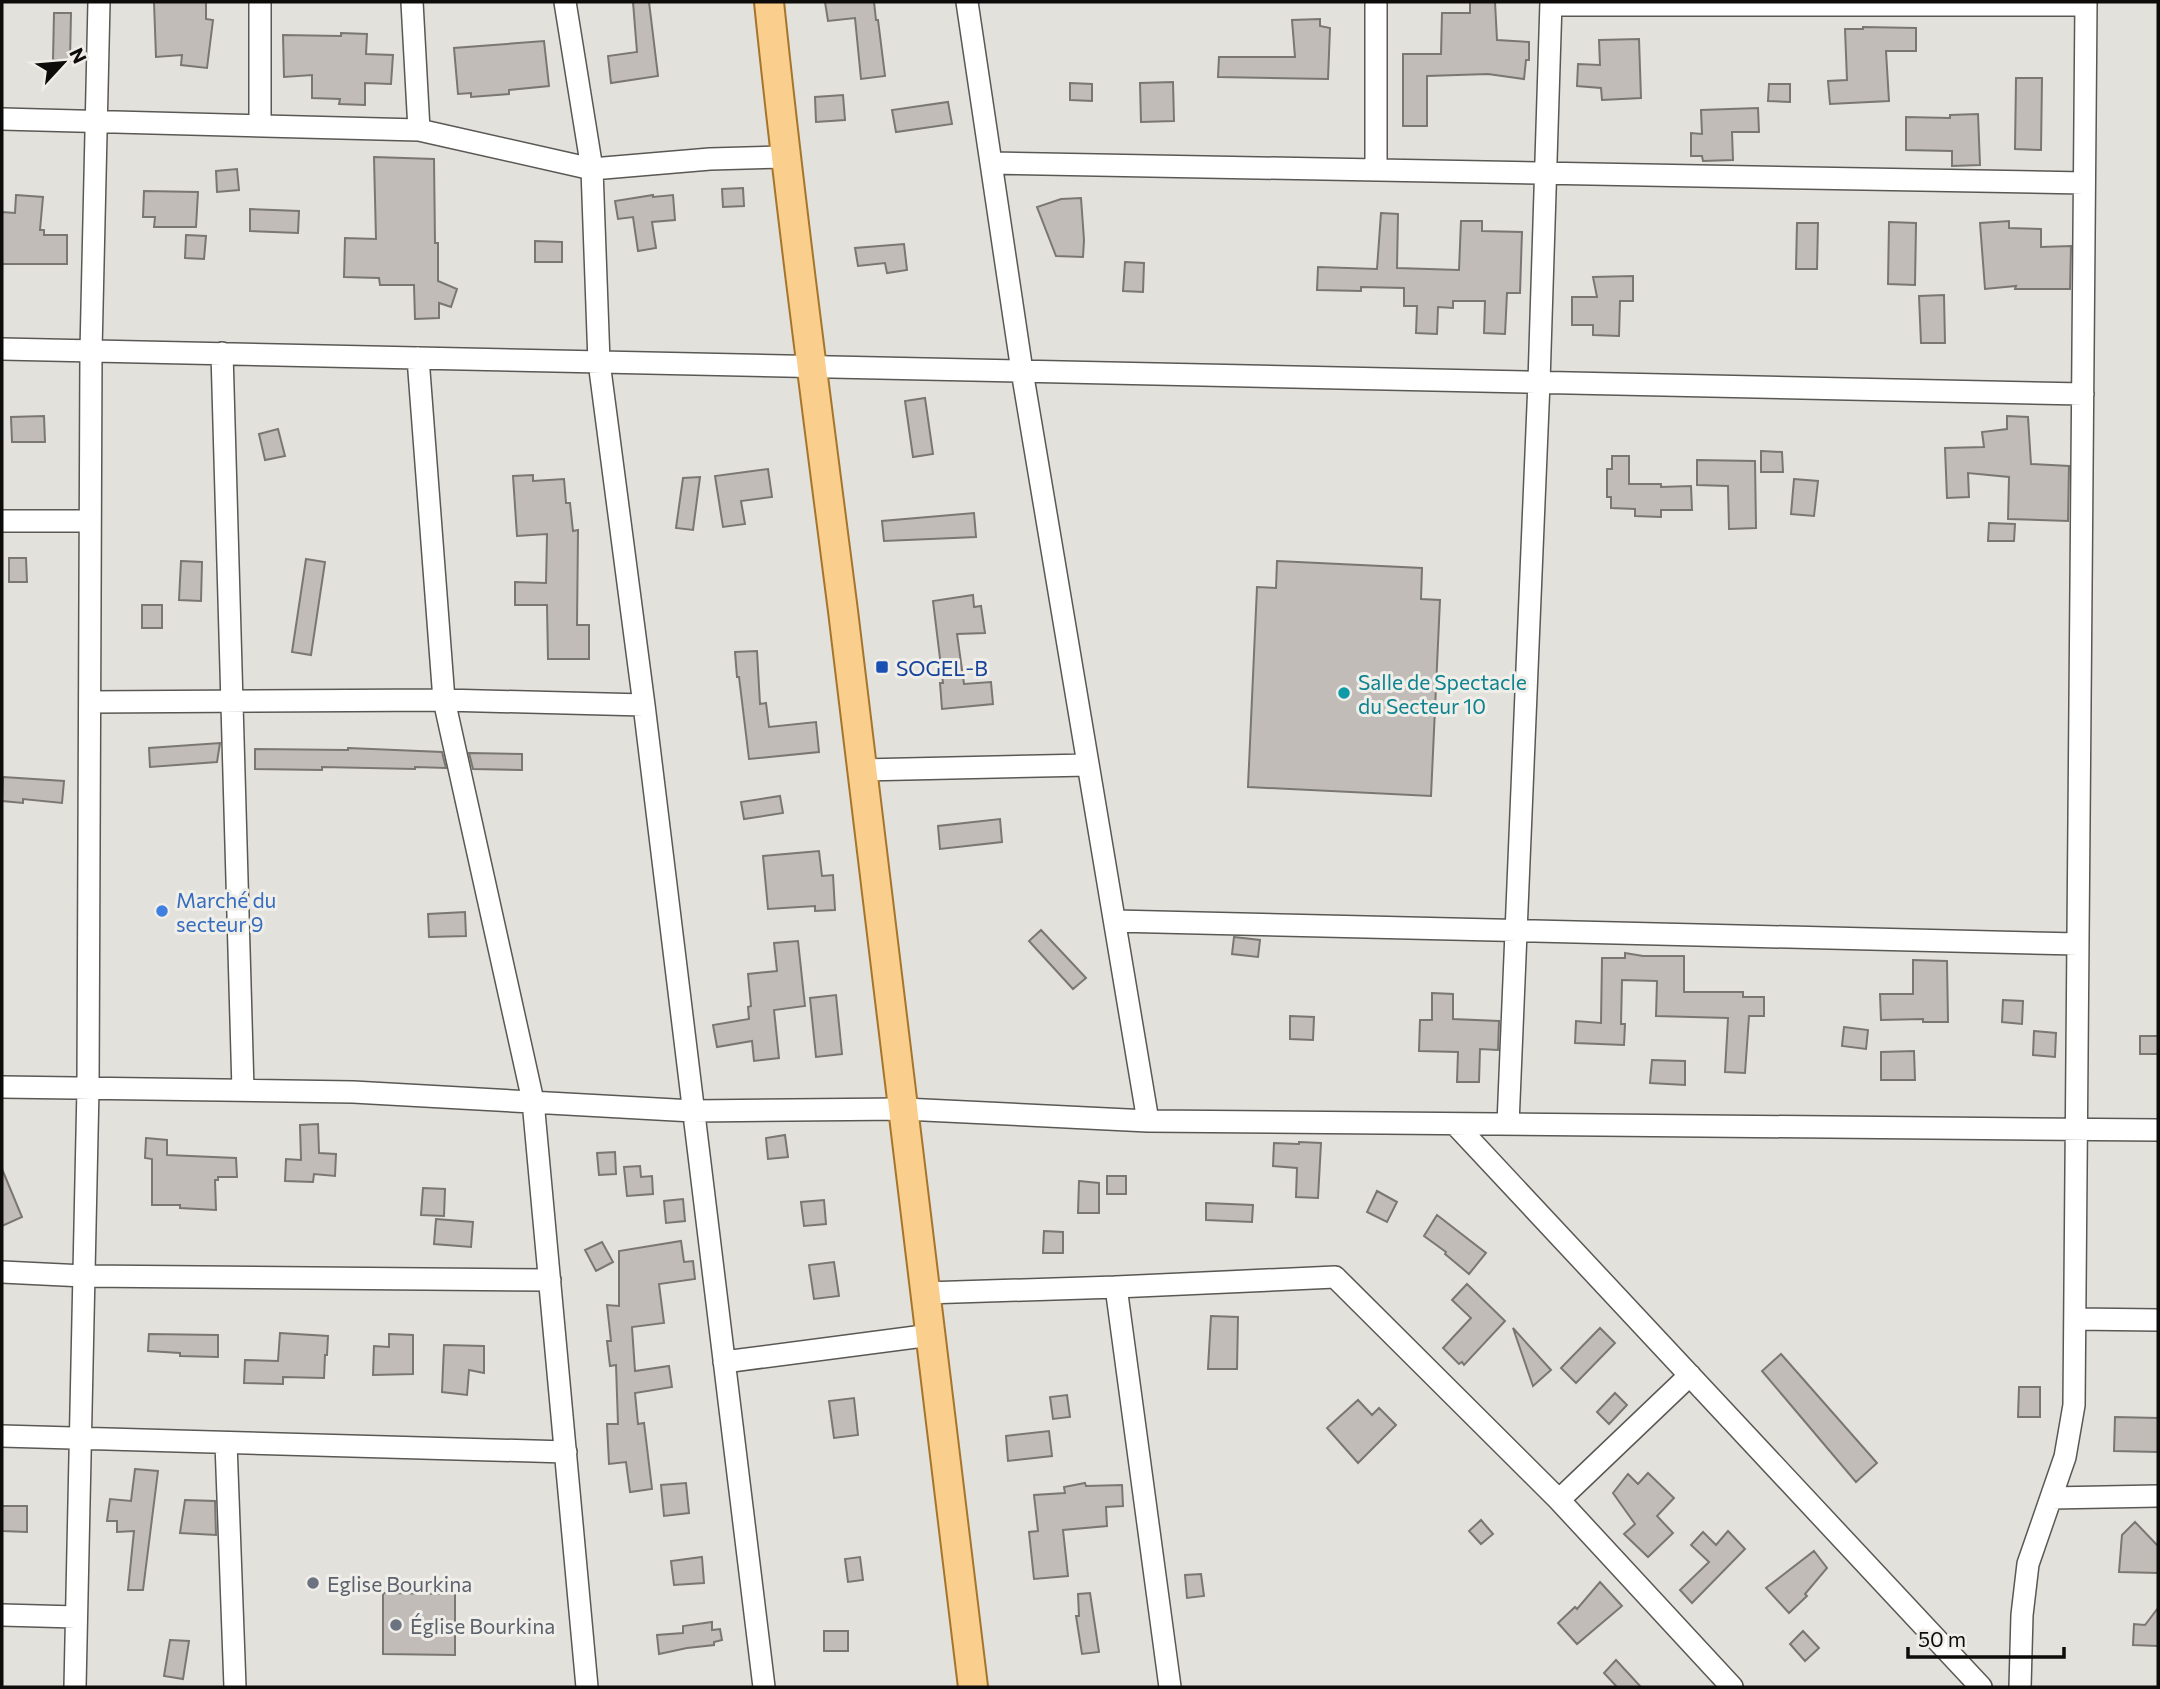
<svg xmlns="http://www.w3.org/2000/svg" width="2160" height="1689" font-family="Commissioner,sans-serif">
<rect width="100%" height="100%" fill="#e3e1dc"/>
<path fill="#c1bcb8" stroke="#7a7672" stroke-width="2" d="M154,2h52v17l7,1 -6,48 -26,-3 1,-10 -26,2z
M633,2h16l9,74 -47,7 -3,-27 29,-4z
M825,2h49l2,18h2l7,56 -24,3 -6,-61 -27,3z
M1470,2h25l2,38 32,2v18h-3l-2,19 -36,-5 -61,2v50h-24v-72h38l1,-41h28z
M54,13h17l-1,48 -17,-1z
M1320,19v7l10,2 -2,51 -110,-2 1,-20h76l-3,-37z
M1863,27l53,1v23h-30l3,50 -59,3 -2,-23 19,-1 -2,-51h18z
M341,33l26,1 -1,20 27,1 -2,29 -26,-1v22l-26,-1 1,-5 -28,-1v-23l-28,2 -1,-42 58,1z
M1639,39l2,59 -39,2 -1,-12 -24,-2 1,-22 22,1 -1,-25z
M544,41l5,45 -40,4v4l-38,3v-4l-13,1 -4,-46z
M2016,78h26l-1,72 -26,-1z
M1173,82l1,39 -33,1 -1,-39z
M1070,83l22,1v17l-22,-1z
M1769,84h21v18l-22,-1z
M843,95l2,25 -29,2 -1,-25z
M948,102l4,22 -56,8 -4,-22z
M1758,108l1,24h-27l1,28 -30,1 -1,-5h-11v-23l11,1 -1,-24z
M1978,114l2,51 -28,1v-15l-46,-1v-33l44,1v-3z
M374,157l60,2 1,84h3v38l19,8 -6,18 -12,-4v15l-24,1 -1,-34h-34l-1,-7 -35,-1 1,-39 31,1z
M237,169l2,21 -22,2 -1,-21z
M743,188l1,18 -21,1 -1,-18z
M144,191l54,1 -2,35h-42l1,-10h-12z
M16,195l27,2 -3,33h4v5h23v29h-65v-52l13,1z
M653,195v2l20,-2 2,25 -23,2 4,26 -18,3 -5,-34 -15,2 -3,-18z
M1081,198l3,42 -1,17 -27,-1 -19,-49 24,-8z
M250,209l49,2 -1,22 -48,-2z
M1381,213l17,1 -1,54 62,2 2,-49h21v10l40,1 -2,61h-13l-2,41 -21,-1 1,-32h-32v7l-15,-1 -1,27 -21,-1 1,-27h-13v-18l-43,-1v4l-44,-1 1,-23 59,2z
M2009,221v7l32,1v18l30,-1 -1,43h-55l1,-3 -31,3 -5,-66z
M1889,222l27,1 -1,62 -27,-1z
M1797,223h21l-1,46h-21z
M186,235l20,1 -2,23 -19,-1z
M535,241l27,1v20h-27z
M904,244l3,26 -20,3 -2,-10 -27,3 -3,-18z
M1125,262l19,1 -1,29 -20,-1z
M1633,276v25h-13l-1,35 -26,-1v-10h-21v-28h25l-4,-20z
M1944,295l1,48h-24l-2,-47z
M925,398l8,56 -20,3 -8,-56z
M44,416l1,26h-33l-1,-25z
M2007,416l21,1 3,47 38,2 -1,55 -60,-2 1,-42 -41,-4 1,24 -22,1 -2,-50 39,-1 -2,-15 25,-3z
M278,429l7,27 -20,4 -6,-26z
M1761,451l21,1 1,20h-22z
M1612,456h17v28h32v3l30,-1 1,24h-31v7l-26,-1v-7l-24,-1v-11h-4v-28h5z
M1697,460l58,1 1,67 -27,1 -1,-43 -31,-1z
M768,469l4,28 -31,4 4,23 -22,3 -8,-51z
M533,475v6l31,-2 2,24h4l3,28 5,-1 -1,95h12v34h-41l-1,-54h-32v-23l31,1 1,-49 -30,2 -4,-60z
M700,477l-7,53 -17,-2 7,-50z
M1794,479l24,2 -4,35 -23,-2z
M974,513l2,24 -92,4 -2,-20z
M1989,523l26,1 -1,17h-26z
M9,558h17l1,24h-18z
M306,559l19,3 -14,93 -19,-3z
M181,561l21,1 -1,39 -22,-1z
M1277,561l145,7 -1,31 19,1 -9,196 -183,-9 9,-200 19,1z
M973,595l1,12 7,-1 4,27 -28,1 7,50 27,-2 2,22 -51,5 -2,-26h3l-10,-82z
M142,605h20v23h-20z
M757,651l3,53 6,-1 3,24 47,-5 3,30 -70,7 -10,-82h-2l-2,-25z
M220,743l-3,19 -67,5 -1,-19z
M348,748l94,4 4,16 -31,-1v2l-93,-2v3l-67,-1v-20l93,1z
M469,753l53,1v16l-49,-1z
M3,777l61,4 -2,22 -39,-4v4l-21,-2z
M780,796l3,17 -39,6 -3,-17z
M1000,819l2,23 -62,7 -2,-23z
M819,851l3,25 11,-1 2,35 -20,1v-5l-47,3 -5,-53z
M465,912l1,24 -37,1 -1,-23z
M1041,930l45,48 -13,11 -44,-48z
M1234,937l26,3 -2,17 -26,-3z
M798,941l7,65 -31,4 5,48 -25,3 -2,-20 -35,6 -4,-22 36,-6 -1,-12 3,-1 -3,-32 29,-3 -3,-28z
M1625,953l18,3h41v36h59v5h21v19h-15l-4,57 -20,-1 3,-54 -72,-2 1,-35 -35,-1 -1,44h4l-1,21 -49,-2 1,-22 25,2 1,-65h23z
M1913,960l34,1 1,61h-25v-3l-42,1 -1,-26h33z
M1432,993l21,1v25l46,2 -1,29 -18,-1 -1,33h-22l1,-30 -39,-1 1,-31h12z
M836,995l6,59 -26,3 -6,-59z
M2003,1000l20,1 -1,23 -20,-2z
M1290,1016l24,1 -1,23 -23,-1z
M1844,1027l24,3 -2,19 -24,-3z
M2034,1031l22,2 -1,24 -22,-2z
M2140,1036h18v18h-18z
M1914,1051l1,29h-34v-28z
M1652,1060l33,1v24l-35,-2z
M318,1124l1,29 17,1 -1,22 -21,-2 -1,8 -28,-1 1,-22 15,1 -1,-35z
M785,1135l3,22 -20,2 -2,-21z
M146,1138l21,2v15l69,3 1,19h-19v3h-3l1,30 -36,-2v-3h-28v-46l-7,-1z
M1299,1142l22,1 -3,55 -22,-1 1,-29 -24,-2 1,-23 25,1z
M615,1152l1,22 -17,1 -2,-22z
M640,1166l1,11 11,-1 1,18 -26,2 -3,-29z
M2,1169l20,48 -20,9z
M1107,1176h19v18h-19z
M1079,1181l20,2v30h-21z
M423,1188l22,1 -1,27 -23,-1z
M1377,1191l20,11 -10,20 -20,-10z
M683,1199l2,22 -19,2 -2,-22z
M824,1200l2,24 -22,2 -3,-24z
M1206,1203l47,2 -1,17 -46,-2z
M1437,1215l49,38 -17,21 -24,-20 1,-2 -22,-16z
M436,1219l37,3 -2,25 -37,-3z
M1044,1231l19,1v21h-20z
M681,1241l3,21 9,-1 2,18 -36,5 5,39 -32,4 3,44 34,-5 3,21 -37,6 3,31 6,-1 8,66 -22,3 -4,-30 -17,2 -2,-40h11l-2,-59 -6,1 -3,-25h4l-4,-36 12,1v-55z
M602,1242l11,20 -17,9 -11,-21z
M834,1262l5,34 -25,3 -5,-34z
M1467,1284l38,37 -41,44 -2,-3 -3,2 -16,-16 28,-30 -19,-18z
M1211,1316l27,1 -1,52h-29z
M1513,1328l38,42 -18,16z
M1600,1328l15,15 -39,40 -15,-15z
M280,1333l48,3 -1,19h-2l-1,23 -41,-1v7l-39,-1 1,-23 33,1z
M149,1334l69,1v22l-38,-1v-3l-32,-2z
M389,1334l24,1v39l-40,1 1,-29 15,1z
M444,1345l40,1v27l-15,-3 -2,25 -25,-3z
M1781,1354l96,109 -21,19 -94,-111z
M2019,1387h21v30h-22z
M1615,1393l12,12 -18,19 -12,-12z
M1067,1395l3,22 -17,2 -3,-22z
M854,1398l4,37 -24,3 -5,-37z
M1358,1400l14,15 7,-7 17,17 -38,38 -31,-35z
M2115,1417l43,1v34l-44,-1z
M1049,1431l3,25 -44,5 -2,-25z
M135,1469l23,2 -15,119h-15l6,-59 -17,1v-11h-10l3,-22 21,2z
M1648,1473l26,25 -17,18 16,17 -25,24 -24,-23 11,-10 -22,-31 15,-19 10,10z
M686,1483l3,30 -25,3 -3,-31z
M1085,1483l1,3 36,-1 1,21 -17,1 1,19 -44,4 5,46 -34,3 -5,-47 9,-1 -4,-36 31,-2 -1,-6z
M185,1500l30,1 1,34 -36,-2z
M2,1506h25v26l-25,-1z
M1481,1520l12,14 -12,10 -12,-13z
M2135,1522l23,24v27l-39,-1 3,-37z
M1728,1531l17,18 -53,54 -12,-13 29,-28 -18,-17 12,-13 13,13z
M1814,1551l13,17 -22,26 2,2 -18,17 -23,-25z
M702,1557l2,26 -30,2 -3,-24z
M860,1557l3,23 -15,2 -3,-23z
M1201,1574l3,22 -17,2 -2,-23z
M1600,1582l22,24 -45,38 -19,-21 17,-16 2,2z
M383,1593l72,1v61l-72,-1z
M1090,1593l9,59 -17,2 -6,-38h3l-1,-22z
M2158,1608v38l-25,-1 1,-21 11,1z
M712,1622v8l8,-1 2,11 -8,2v3l-27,3 -28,6 -2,-19 26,-2v-7z
M824,1631h24v20h-24z
M1803,1631l16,17 -14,13 -15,-17z
M170,1640l19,1 -6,38 -19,-3z
M1616,1660l25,27h-24l-13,-14z"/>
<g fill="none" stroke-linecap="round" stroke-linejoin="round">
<g stroke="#5a5854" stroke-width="24">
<path id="minor" d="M412,2l7,128
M565,2l27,167 7,193 45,343 120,982
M967,2l55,369 126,750
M1551,5h535
M2,119l417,11 173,39 118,-10 75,-2
M260,126v-124
M992,163l1092,20
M1376,170v-168
M2,349l2081,45
M222,353l21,737
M418,358l26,342 89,401 54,586
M2,521h88
M90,702l354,-2 200,5
M862,770l226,-5
M1115,921l963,23
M2,1087l351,5 340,19 211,-2 244,12 1010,9
M1455,1124l526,563
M1508,1124l31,-742 12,-380
M2,1272l82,4 466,4
M1116,1287l54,400
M925,1293l191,-6 219,-10 224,223 173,187
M2075,1319l83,1
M724,1362l207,-27
M2,1436l564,16
M226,1443l9,244
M2051,1498l107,-2
M1559,1500l131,-125
M2,1615l74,2
M75,1687l13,-599 3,-737 8,-349
M2020,1687l2,-72 6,-51 37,-107 9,-52 12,-1403"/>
</g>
<g stroke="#a5752c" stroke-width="32">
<path id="major" d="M769,2c21,203 48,406 74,609 45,359 87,718 130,1076"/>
</g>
<use href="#minor" stroke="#fff" stroke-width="21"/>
<use href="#major" stroke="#face8c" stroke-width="28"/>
</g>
<rect fill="#1a4fb4" stroke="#f0eee9" stroke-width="2.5" x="875" y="660" width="14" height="14" rx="3.5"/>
<circle fill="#0f9aa8" stroke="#f0eee9" stroke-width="2.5" cx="1344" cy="693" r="7"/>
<circle fill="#3f7fe0" stroke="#f0eee9" stroke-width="2.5" cx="162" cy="911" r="7"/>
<g fill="#6b7280" stroke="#f0eee9" stroke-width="2.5">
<circle cx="313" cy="1583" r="7"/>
<circle cx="396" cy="1625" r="7"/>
</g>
<g text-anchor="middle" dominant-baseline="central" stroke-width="6" stroke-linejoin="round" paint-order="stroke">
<g font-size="21" fill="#164399" stroke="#f0eee9" text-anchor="start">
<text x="896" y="667">SOGEL-B</text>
</g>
<g font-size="21" fill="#0d838f" stroke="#f0eee9" text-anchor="start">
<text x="1358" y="681">Salle de Spectacle<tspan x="1358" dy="24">du Secteur 10</tspan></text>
</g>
<g font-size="21" fill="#366cbe" stroke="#f0eee9" text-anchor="start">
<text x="176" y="899">Marché du<tspan x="176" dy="24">secteur 9</tspan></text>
</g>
<g font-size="21" fill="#5b616d" stroke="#f0eee9" text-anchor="start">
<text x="327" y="1583">Eglise Bourkina</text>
<text x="410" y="1625">Église Bourkina</text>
</g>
</g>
<rect width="2160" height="1689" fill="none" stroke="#0d0c0a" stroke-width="7"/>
<g transform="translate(63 63) rotate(64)" stroke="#f0eee9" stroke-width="5" paint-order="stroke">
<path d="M0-5L12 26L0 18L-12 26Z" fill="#0d0c0a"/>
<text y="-10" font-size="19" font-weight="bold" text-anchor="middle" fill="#0d0c0a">N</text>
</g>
<path d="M1908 1647v10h156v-10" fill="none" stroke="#0d0c0a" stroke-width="3.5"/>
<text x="1918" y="1647" font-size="21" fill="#0d0c0a" stroke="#f0eee9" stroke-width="5" paint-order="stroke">50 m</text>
</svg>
